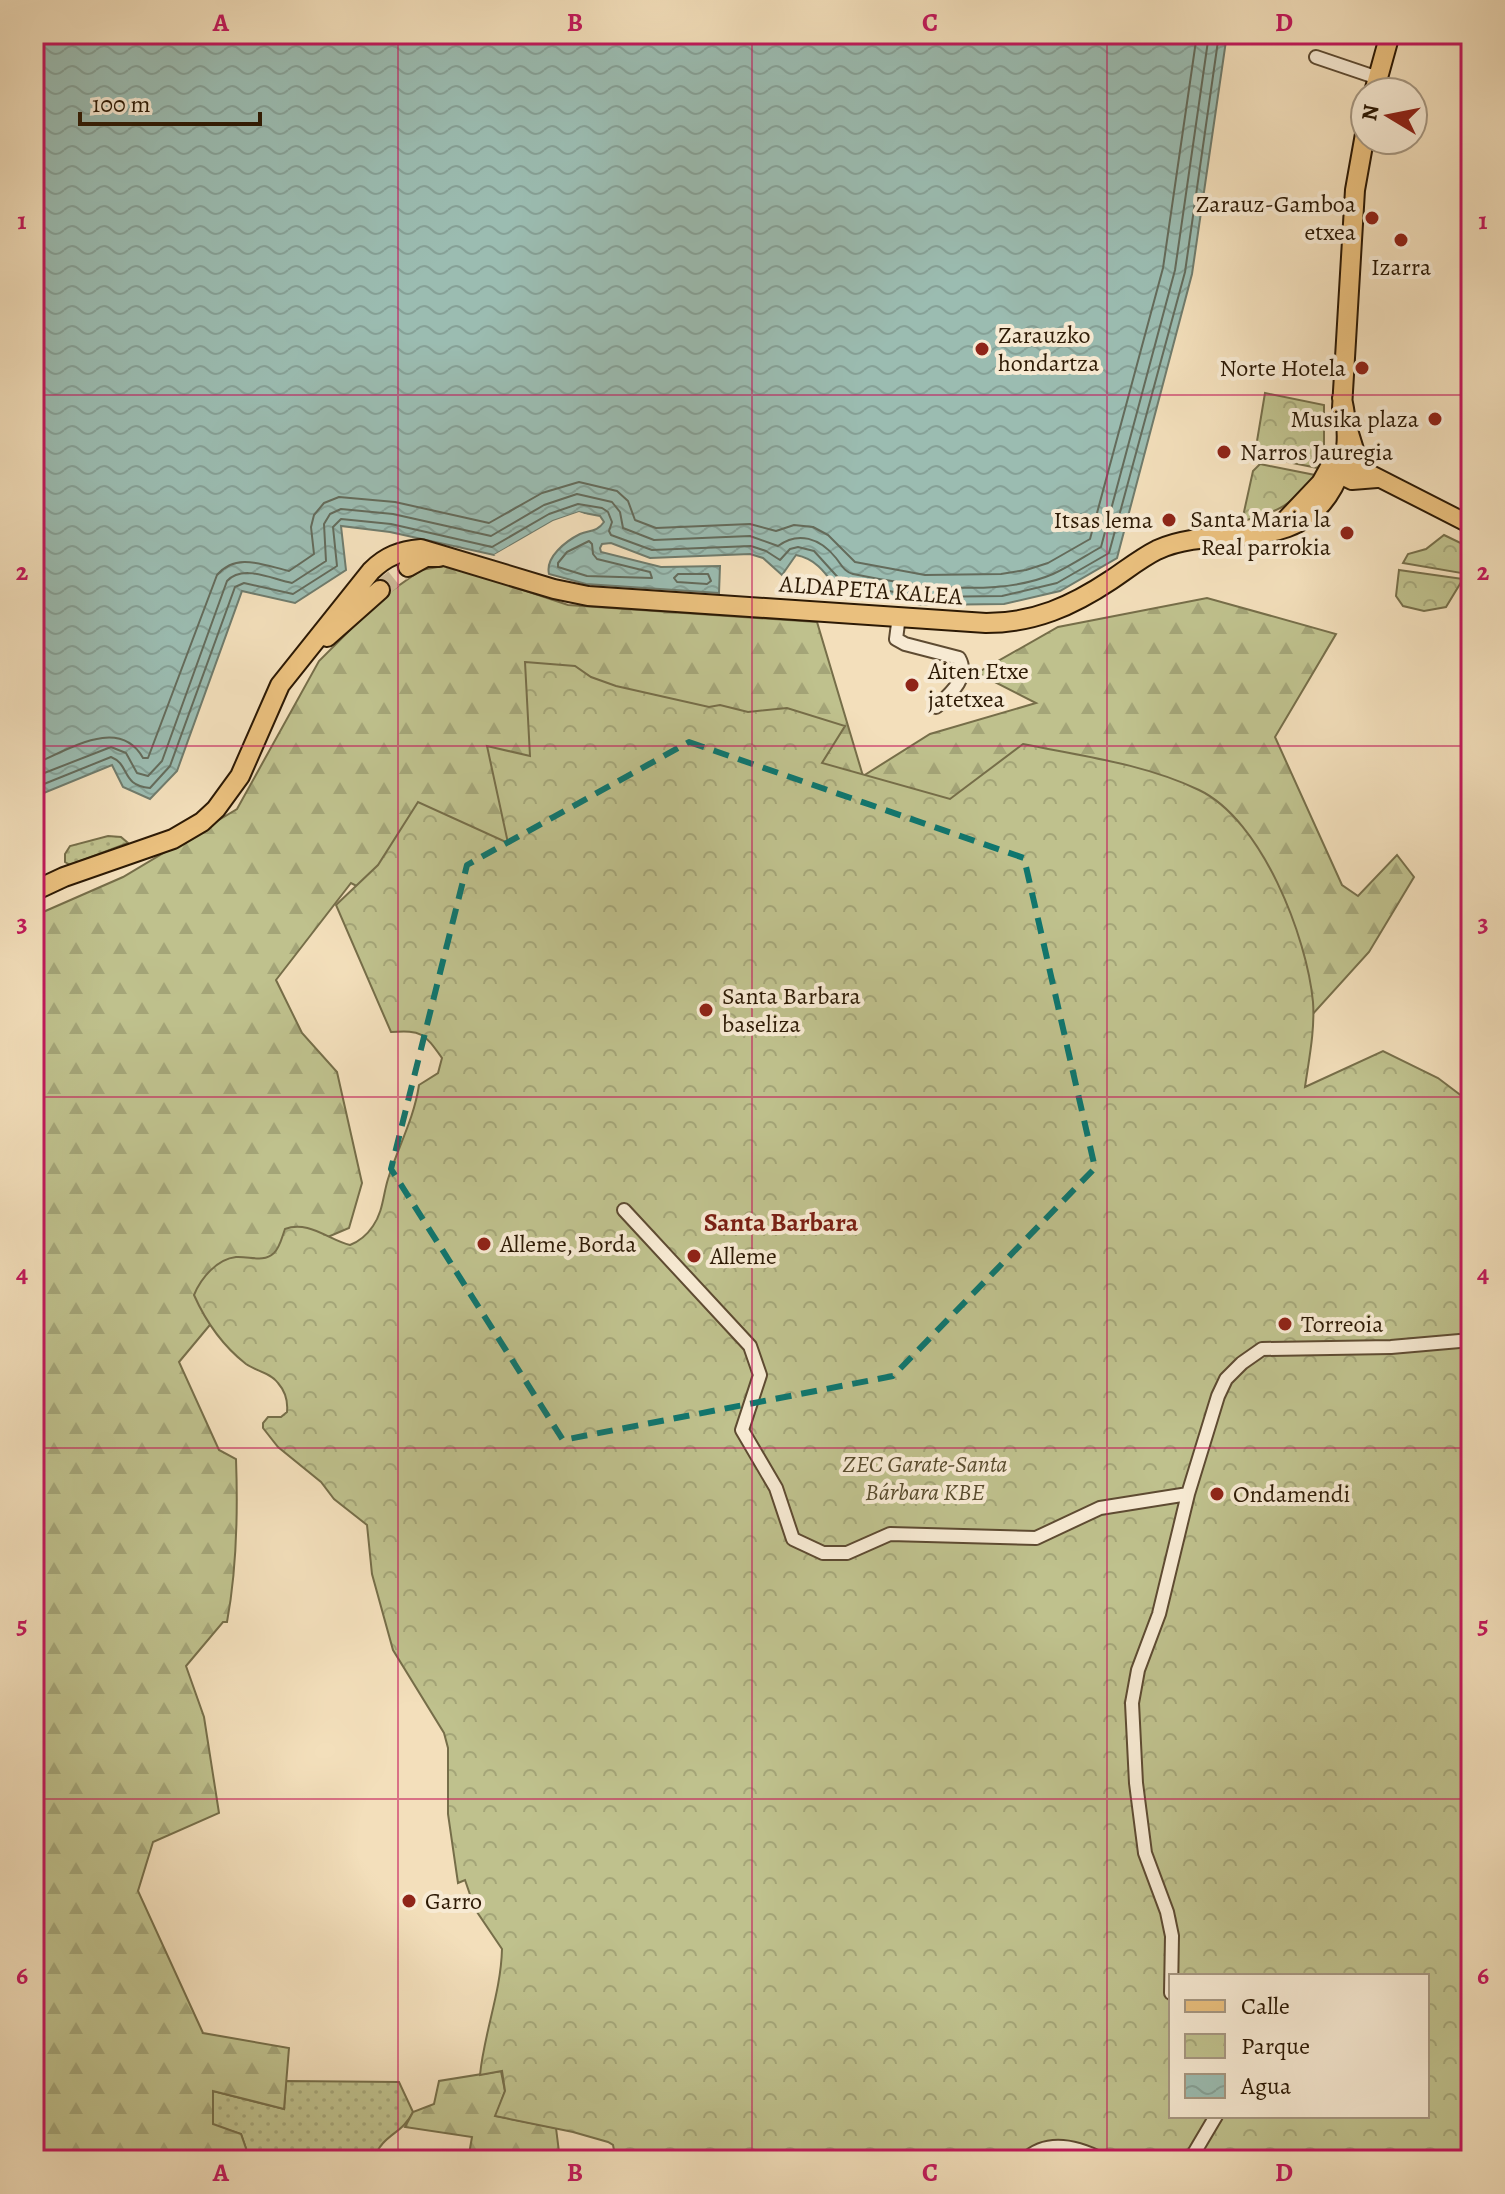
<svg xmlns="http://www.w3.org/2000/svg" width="1505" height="2194" font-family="Alegreya,serif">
<defs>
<pattern id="grass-dots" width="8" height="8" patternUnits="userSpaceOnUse" patternTransform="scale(2)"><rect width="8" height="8" fill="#bfc18d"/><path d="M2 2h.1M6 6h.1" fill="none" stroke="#a4a578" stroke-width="1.8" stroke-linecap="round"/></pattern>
<pattern id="forest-firs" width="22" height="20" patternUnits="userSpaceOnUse" patternTransform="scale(2)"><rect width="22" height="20" fill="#bfc18d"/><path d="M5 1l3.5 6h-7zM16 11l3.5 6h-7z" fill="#a4a578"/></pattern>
<pattern id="park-crowns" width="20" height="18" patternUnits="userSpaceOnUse" patternTransform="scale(2)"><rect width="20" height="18" fill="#bfc18d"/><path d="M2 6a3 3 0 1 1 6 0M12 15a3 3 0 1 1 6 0" fill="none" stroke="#a4a578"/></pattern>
<pattern id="water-waves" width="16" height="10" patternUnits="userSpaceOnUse" patternTransform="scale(2)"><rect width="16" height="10" fill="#9bbcb1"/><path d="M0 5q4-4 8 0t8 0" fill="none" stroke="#86a197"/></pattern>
</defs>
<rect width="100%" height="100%" fill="#f3dfbb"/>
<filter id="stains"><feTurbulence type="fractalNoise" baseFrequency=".0025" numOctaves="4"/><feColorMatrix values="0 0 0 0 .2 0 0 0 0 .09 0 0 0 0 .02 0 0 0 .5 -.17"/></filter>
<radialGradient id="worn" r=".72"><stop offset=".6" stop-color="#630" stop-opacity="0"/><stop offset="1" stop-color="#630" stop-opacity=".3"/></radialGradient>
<path fill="url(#grass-dots)" stroke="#766e49" stroke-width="2" d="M108,836l13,1 7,6 -58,22 -5,-3v-8l5,-8z
M286,2081l113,1 14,30c-12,24 -29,20 -40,48h-123l-9,-26 -28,-9v-34l71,18z"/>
<path fill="url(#forest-firs)" stroke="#766e49" stroke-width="2" d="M449,565l119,40 249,17 46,154 67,-42 106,-31 -59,-30 81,-46 149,-29 129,36 -61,103 67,148 16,11 39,-41 17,22 -45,75 -58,64 -809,-54 -151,-79 -75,97 26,53 35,39 25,111 -13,45 -90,38 -80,96 40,88 17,9c2,55 1,109 -9,163h-4l-37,44 18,51 15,96 -66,29 -15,49 65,142 86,15 -5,61 -71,-18v33l28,10 9,26h-216v-1244l89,-39 114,-68 82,-148 65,-65 37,-26z
M501,2071l4,20 -9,25 60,12 4,32h-92l4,-23 -67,-10 8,-15 21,-8 5,-23z"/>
<path fill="url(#park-crowns)" stroke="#766e49" stroke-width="2" fill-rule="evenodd" d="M1265,393l59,12v48l-6,15 -56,-11 -6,-10z
M1260,464l55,11c-19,28 -40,39 -73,46l11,-50z
M1444,535l27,13 -10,25 -58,-10 5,-9 18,-5z
M1399,570l64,9 -17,28 -22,4 -21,-5 -7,-10z
M525,662l50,4 16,11 25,9 93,21 11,-2 28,7 39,-4 58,18 -23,37 128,36 73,-55c59,12 122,20 176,46 63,30 108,147 114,212 2,28 -4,57 -8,85l78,-36 55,27 33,25v1057h-855l-3,-15 -5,-3 -35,-10 -78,-16 10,-25 -3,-20 -22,4c4,-42 21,-83 22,-126l-27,-40 -10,-29 -7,3 -10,-69v-66l-4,-15 -51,-83 -21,-76 -5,-49 -33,-26 -13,-17 -43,-35 -15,-19v-5l5,-6h13l6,-5c1,-10 -2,-21 -9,-29 -7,-10 -22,-12 -32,-19 -23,-18 -40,-42 -52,-69 7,-17 23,-36 42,-38 14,-1 27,6 38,-4 6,-6 8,-16 11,-24 23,-9 44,11 65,16 10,-4 17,-10 23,-19 10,-14 10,-31 15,-47 10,-32 26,-60 31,-94l19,-12 4,-15c-18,-25 -20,-28 -51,-26l-55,-127 42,-40 40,-63 90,41 -21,-97 43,10zM1171,1976h256v140h-256z"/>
<path fill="url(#water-waves)" stroke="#6f7b6c" stroke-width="2" d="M34,34h1193l-35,240 -75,284 -57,33 -56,13 -81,1 -85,-15c-12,-16 -21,-31 -42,-35l-14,20 -19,-17 -13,-4 -100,4 -39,-15 -9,1 -2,4 1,4 60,15 59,-1 -1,27 -133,-9 -37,-10c-4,-17 17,-33 31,-40 10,-4 17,-2 24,-12l-4,-6 -21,-4 -26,9 -59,34 -104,-23 -49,-6 5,44 -51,33 -53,-12 -65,180 -27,28 -27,-12 -11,-22 -78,32z"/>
<path fill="#f3dfbb" d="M579,512l11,4 -4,3 -7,-3 -25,9 -54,32 -6,-2 59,-34z"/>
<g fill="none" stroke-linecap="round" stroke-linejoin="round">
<path stroke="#646b5b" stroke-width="2" d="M589,541l3,3 1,10 4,5 53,13 2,6 -65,-2 -29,-9v-4l9,-11z
M678,574h30l3,7 -4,3 -30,-2 -3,-4z
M34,764c33,-13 85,-49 109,-6h5l69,-183c19,-23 46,-10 72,-4l25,-17 -3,-27 3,-12 10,-12 15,-6 56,5 94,21 53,-30 37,-11 38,9 11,10 7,19 21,8 94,-4 26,7 18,-6 19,2 15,8 27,27 70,13 76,-1 25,-4 22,-7 42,-24 73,-271 34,-234
M34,777l77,-30 15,6 11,20 11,3 14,-15 65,-180c16,-17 44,-2 65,2l34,-22 -2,-37 6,-10 11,-5 52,5 98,22 53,-31 33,-11 35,8 8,10 3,16 31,12 96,-4 28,10c20,-15 42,-8 58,12 5,6 8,14 17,16 57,12 145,24 200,0 16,-7 32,-18 48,-27l74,-277 34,-236
M34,788l77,-31c20,8 9,28 39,31l20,-22 65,-179 9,-4 49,11 44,-28 -4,-39 8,-8 50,5 101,23 57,-33 29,-10 24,4 6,4 4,10 -3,9 2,4 41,15 99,-4 15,5 14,9 10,-11 8,-2 16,4 29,32 80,14 79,-1 55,-13 52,-30 76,-281 34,-238"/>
<path stroke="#cbb897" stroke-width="18" stroke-dasharray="18 9" stroke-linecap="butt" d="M380,590l28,-23"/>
<g stroke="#5e4b32" stroke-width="16">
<path id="minor" d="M1316,57l62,21
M899,616l-3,23 9,5 54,14c11,20 -9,36 -23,49
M624,1210l126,136 10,29 -18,55 34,58 17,51 30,14h24l43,-19 146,4 64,-30 88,-14
M1171,1993l1,-57 -5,-24 -22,-59 -9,-70 -4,-80 6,-33 21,-56 29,-120 30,-98 8,-17 16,-16 20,-14 129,-2 80,-7
M1025,2160c23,-22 53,-13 78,0
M1190,2160l26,-44"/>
</g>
<g stroke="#2d1a05" stroke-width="20">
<path id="major" d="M1349,430l12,39
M1338,464l4,12 10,5 25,-2
M1332,471l14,-6 15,4 110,56"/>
</g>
<g stroke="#2d1a05" stroke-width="22">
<path id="highway" d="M1374,92l16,-58
M1342,408l13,-218 10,-56
M1284,522l37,-39 10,-18
M408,567l18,-10h13
M327,637l53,-47
M34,891l30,-14 109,-38 29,-17 14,-13 24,-33 40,-91 91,-114c15,-15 29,-20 50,-22l133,40 34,7 398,27c48,0 86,-17 125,-43 15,-10 30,-22 46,-30 60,-28 137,8 176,-63 17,-31 16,-56 9,-89"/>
</g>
<use href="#minor" stroke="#f7ead3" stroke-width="12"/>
<use href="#major" stroke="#eac07e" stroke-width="16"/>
<use href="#highway" stroke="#eac07e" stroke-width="18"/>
</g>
<path fill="none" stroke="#0f766e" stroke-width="6" stroke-dasharray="16 10" stroke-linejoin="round" d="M689,742l335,116 71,310 -202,208 -330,64 -172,-271 76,-304z"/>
<path fill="none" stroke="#c2185b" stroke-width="2" stroke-opacity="0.55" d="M398,34v2126M752,34v2126M1107,34v2126M34,395h1437M34,746h1437M34,1097h1437M34,1448h1437M34,1799h1437"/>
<g fill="#8f2418" stroke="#f7ead3" stroke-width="3">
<circle cx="1372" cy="218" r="8"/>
<circle cx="1401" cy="240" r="8"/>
<circle cx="982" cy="349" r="8"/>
<circle cx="1362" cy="368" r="8"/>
<circle cx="1435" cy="419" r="8"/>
<circle cx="1224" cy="452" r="8"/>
<circle cx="1169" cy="520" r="8"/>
<circle cx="1347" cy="533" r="8"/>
<circle cx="912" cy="685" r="8"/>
<circle cx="706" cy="1010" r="8"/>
<circle cx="484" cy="1244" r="8"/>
<circle cx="694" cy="1256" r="8"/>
<circle cx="1285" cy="1324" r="8"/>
<circle cx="1217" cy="1494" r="8"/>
<circle cx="409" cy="1901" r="8"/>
</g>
<g text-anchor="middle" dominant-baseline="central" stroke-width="8" stroke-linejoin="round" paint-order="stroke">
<g font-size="24" fill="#2d1a05" stroke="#f7ead3" text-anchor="start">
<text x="1356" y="204" text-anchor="end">Zarauz-Gamboa<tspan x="1356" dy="28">etxea</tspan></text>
<text x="1401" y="267" text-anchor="middle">Izarra</text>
<text x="998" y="335">Zarauzko<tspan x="998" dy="28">hondartza</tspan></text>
<text x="1346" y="368" text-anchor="end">Norte Hotela</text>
<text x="1419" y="419" text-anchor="end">Musika plaza</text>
<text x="1240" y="452">Narros Jauregia</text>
<text x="1331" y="519" text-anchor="end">Santa Maria la<tspan x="1331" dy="28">Real parrokia</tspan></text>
<text x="1153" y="520" text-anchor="end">Itsas lema</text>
<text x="928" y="671">Aiten Etxe<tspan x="928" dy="28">jatetxea</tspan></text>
<text x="722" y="996">Santa Barbara<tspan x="722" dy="28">baseliza</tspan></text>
<text x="500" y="1244">Alleme, Borda</text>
<text x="710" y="1256">Alleme</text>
<text x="1301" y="1324">Torreoia</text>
<text x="1233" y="1494">Ondamendi</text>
<text x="425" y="1901">Garro</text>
</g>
<g font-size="24" fill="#2d1a05" stroke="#f7ead3">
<text transform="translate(871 590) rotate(4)">ALDAPETA KALEA</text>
</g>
<g font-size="24" font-style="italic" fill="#594c2e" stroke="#f7ead3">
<text x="925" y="1464">ZEC Garate-Santa<tspan x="925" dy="28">Bárbara KBE</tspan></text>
</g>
<g font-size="26" font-weight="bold" fill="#7a1f14" stroke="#f7ead3">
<text x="781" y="1222">Santa Barbara</text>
</g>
</g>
<rect width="1505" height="2194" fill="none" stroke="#f3dfbb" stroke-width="88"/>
<rect x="1169" y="1974" width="260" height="144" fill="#f7ead3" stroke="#a69781" stroke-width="2"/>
<rect x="1185" y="2000" width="40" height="12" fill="#eac07e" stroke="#a69781" stroke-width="2"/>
<text x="1241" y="2014" font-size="24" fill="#2d1a05">Calle</text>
<rect x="1185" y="2034" width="40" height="24" fill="url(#park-crowns)" stroke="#a69781" stroke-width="2"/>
<text x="1241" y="2054" font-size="24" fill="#2d1a05">Parque</text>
<rect x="1185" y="2074" width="40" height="24" fill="url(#water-waves)" stroke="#a69781" stroke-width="2"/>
<text x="1241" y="2094" font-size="24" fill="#2d1a05">Agua</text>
<g transform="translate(1389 116) rotate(280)"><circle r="38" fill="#f7ead3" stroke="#a69781" stroke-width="2"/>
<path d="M0-6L14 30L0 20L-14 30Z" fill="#8f2418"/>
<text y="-12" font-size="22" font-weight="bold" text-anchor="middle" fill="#2d1a05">N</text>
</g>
<path d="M80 112v12h180v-12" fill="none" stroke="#2d1a05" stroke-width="4"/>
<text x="92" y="112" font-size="24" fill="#2d1a05" stroke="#f7ead3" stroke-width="6" paint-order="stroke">100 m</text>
<rect x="44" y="44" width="1417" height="2106" fill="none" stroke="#c2185b" stroke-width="3"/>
<g font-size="26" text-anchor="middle" font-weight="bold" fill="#c2185b">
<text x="221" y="31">A</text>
<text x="575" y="31">B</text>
<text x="930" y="31">C</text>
<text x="1284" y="31">D</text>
<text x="22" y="229">1</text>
<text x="1483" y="229">1</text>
<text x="22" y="580">2</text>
<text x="1483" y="580">2</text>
<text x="22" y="931">3</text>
<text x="1483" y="931">3</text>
<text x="22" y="1282">4</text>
<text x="1483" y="1282">4</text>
<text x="22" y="1633">5</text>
<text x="1483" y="1633">5</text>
<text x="22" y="1984">6</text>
<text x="1483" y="1984">6</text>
<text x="221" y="2181">A</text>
<text x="575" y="2181">B</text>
<text x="930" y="2181">C</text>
<text x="1284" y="2181">D</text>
</g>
<rect width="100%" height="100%" filter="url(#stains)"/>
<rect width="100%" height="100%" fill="url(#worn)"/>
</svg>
